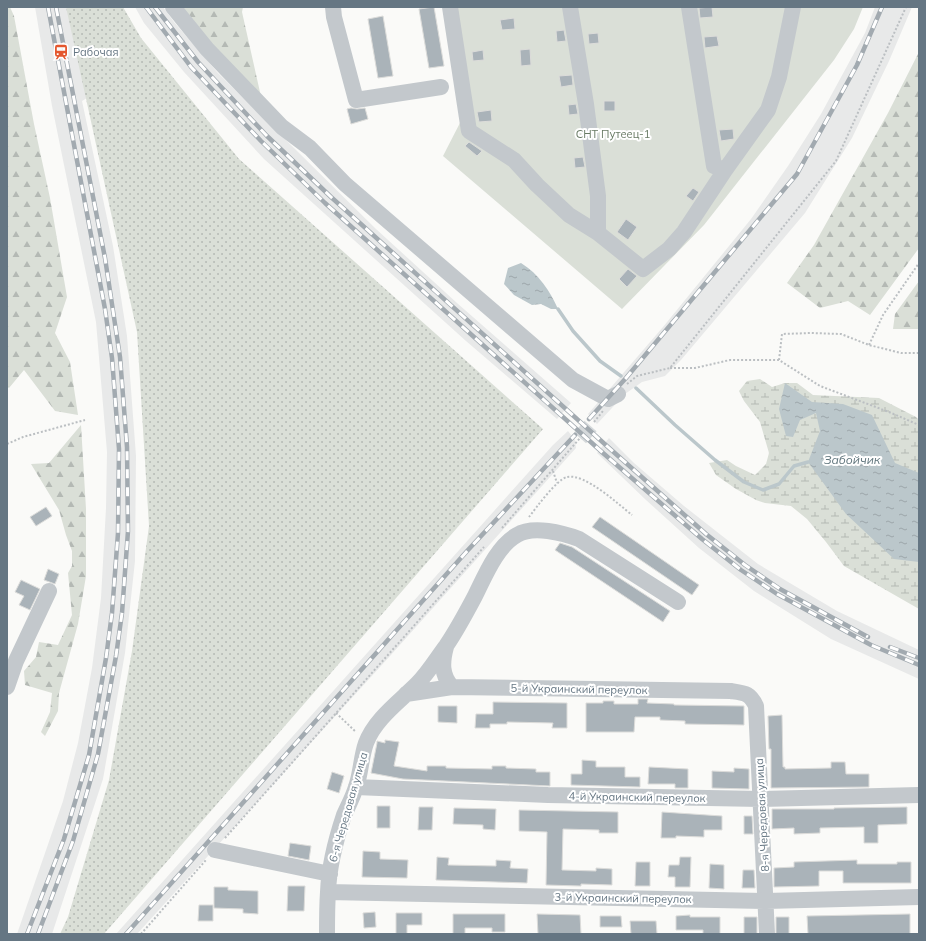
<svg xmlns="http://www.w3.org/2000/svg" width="926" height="941" font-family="Mulish,sans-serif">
<defs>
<pattern id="grass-dots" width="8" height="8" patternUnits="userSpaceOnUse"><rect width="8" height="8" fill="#dadfd7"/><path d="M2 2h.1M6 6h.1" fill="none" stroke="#b4b9b4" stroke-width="1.8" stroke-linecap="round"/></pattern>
<pattern id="forest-firs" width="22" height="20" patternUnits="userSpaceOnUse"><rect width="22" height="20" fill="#dadfd7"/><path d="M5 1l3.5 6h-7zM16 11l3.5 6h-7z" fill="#b4b9b4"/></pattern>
<pattern id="wetland-marsh" width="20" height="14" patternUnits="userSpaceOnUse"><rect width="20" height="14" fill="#dadfd7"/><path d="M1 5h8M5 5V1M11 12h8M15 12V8" fill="none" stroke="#b4b9b4"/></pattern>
<pattern id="water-ripples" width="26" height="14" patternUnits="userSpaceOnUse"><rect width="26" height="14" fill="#bbc7cb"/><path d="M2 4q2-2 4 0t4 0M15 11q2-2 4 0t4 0" fill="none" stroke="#9ca6aa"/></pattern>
</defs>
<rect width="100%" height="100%" fill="#fafaf8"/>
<path fill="#e8e9e9" d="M35,7h33l19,91 -5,3 31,145 14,90 9,120 -1,105 -10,92 -22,126 -51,155h-35l46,-133 15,-58 14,-75 9,-70 5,-90 1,-56 -11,-130 -44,-216z
M135,7h28l11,15 44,51 158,156 81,74 114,100 -14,16 -91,-78 -202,-182 -80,-87 -40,-49z
M875,7h37l-23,54 -37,77 -47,75 -81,96 -43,51 -16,16 -23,6 -17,12 -28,30 -9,-10 75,-87 88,-108 37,-53 33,-52 44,-81z
M568,431l7,9 1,8 -186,208 -253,278h-21l437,-489z
M609,438l25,25 50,43 74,58 79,47 82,39v29l-88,-40 -77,-48 -55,-43 -53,-48 -49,-47z"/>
<path fill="url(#grass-dots)" d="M66,7h57l18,31 98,121 304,270 -439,505h-44l8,-17 41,-137 23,-129 17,-125 -12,-194z"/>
<path fill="url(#forest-firs)" d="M7,7h3l4,9 20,108 16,74 17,99 -12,36 15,29 8,53 -23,-4 -31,-41 -15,18 -2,-1z
M178,7h65l-1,5 20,89z
M919,52v196l-49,67 -22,-14 -28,7 -33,-25 27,-38 74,-132z
M919,281v48h-26l2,-15z
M81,425l5,84v67l-8,48 -19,69 -1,18 -13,25 -4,-4 9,-20 2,-19 -27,-8 -1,-14 12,-14 3,-15 19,3 14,-30 -4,-42 4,-7v-15l-6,-16 -7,-25 -28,-46 18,-1z"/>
<path fill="url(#wetland-marsh)" d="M760,379l12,8 13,-4h12l16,12 66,3 37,19 3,3v189l-75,-43 -18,-24 -19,-23 -16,-13 -26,-3 -9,-3 -20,-11 -20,-14 -7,-12 18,-3 9,6 19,9 11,-11 3,-11 -9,-31 -16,-21 -5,-10 8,-10z"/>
<path fill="#dadfd7" d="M448,7h415l-9,22 -20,31 -130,165 -82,84 -179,-153 20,-39z"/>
<path fill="url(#water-ripples)" d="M521,263c18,11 29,28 37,46h-7l-10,-5 -9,1 -18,-10 -10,-11 4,-16z
M785,383l27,19 31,2 29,11 23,48 24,10v104v-15l-25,-3 -48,-45 -38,-52 12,-31 -4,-18 -16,7 -7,17 -7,-1 -7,-27z"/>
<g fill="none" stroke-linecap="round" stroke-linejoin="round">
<path stroke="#bbc7cb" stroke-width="3.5" d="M558,309l15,22 27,30 21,15
M636,388l39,37 40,35 29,22 19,8 16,-6 15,-18 14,-4"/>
</g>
<path fill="#aab3b9" stroke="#dcdcda" d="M434,7l10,59 -15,2 -10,-59z
M712,7l1,10 -13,1 -1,-10z
M383,16l10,60 -15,2 -10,-59z
M514,18l1,11 -13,1 -2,-10z
M564,30l2,11 -9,1 -1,-11z
M598,33l1,10 -10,1 -1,-10z
M717,36l2,10 -14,2 -1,-11z
M530,49l1,16 -10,1 -1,-16z
M483,50l1,10 -11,1 -1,-9z
M572,75l1,10 -12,2 -2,-11z
M604,101h11v10h-11z
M576,104l2,10 -9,1 -1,-10z
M351,108l6,1 8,-1 3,11 -17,5 -4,-15z
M491,110l1,11 -13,1 -2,-10z
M733,129l1,10 -13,2 -2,-11z
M469,142l13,9 -5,5 -12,-10z
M583,157l2,10 -10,1 -1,-10z
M693,188l6,4 -6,9 -7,-5z
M626,219l11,8 -9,13 -11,-8z
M628,269l9,7 -10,11 -8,-8z
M46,507l6,9 -16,10 -6,-9z
M600,517l99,68 -7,10 -100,-68z
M560,543l12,4 98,64 -7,11 -108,-72z
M48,569l11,5 -4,10 -11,-4z
M21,580l19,9 -10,21 -11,-5 5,-9 -9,-4z
M638,699h10l-1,4 27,1v1l70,1v19l-59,-1v-3l-25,-1v-3h-25l-1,15h-48v-29h17v-2h11v3h24z
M493,702l74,1v25h-15l1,-5 -46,-1v2h-17v4h-15l1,-14h17z
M438,706h19v17l-19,-1z
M782,715l1,52h2v2l46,-1v-6h14l1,12h23v13l-98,1v-39h-2l-1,-33z
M385,740l14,2 -5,24 33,5v-5h19v2l46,1v-3h14v2l30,1v3h14v14l-147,-7 -32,-6 6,-30v-2l8,2z
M582,760l14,1v6h29v10h15v10l-69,-2v-11h11z
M649,767l39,2v19h-13v-4h-27z
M734,768l15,1v20l-37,-1v-17l22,1z
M332,772l12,4 -5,17 -12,-4z
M377,806h13v22h-13z
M419,807h14l-1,23h-14z
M907,807v17l-29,1v18h-14v-16l-44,1v5l-26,1v-6l-22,1v-20h62v-1z
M454,808l42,1 -1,21 -12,-1v-4l-30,-1z
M519,810l99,2v21h-19v-3l-36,-1 -1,41 34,1v-3l16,1v16l-31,-1v2l-35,-1 1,-53 -28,-1z
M662,812l60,4v14h-18v7l-28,-1v2h-15z
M744,816h8l1,18h-9z
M290,843l21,3 -2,14 -21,-4z
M363,851l17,1v7l28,1 -1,18 -45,-1z
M437,857l12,1 -1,7 48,1v-6l15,1 -1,7 18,1 -1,14 -91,-3z
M680,857h11l-1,30h-15v-10h-7l1,-12h10z
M857,860v4h40v-2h14v21h-68v-12h-24v15l-45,1v-19l20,-1v-5z
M636,862h14v24h-15z
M710,864l14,1v24l-15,-1z
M743,870h11l1,18h-13z
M288,886h17l-1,25h-17z
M214,887h14v3l30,1v23l-15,-1v-4l-29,-1z
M199,905h14v16h-15z
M375,912l1,15 -12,1 -1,-15z
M396,913h26v12h-15v9h-11z
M453,914h52v18h-13v-4h-27v6h-12z
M537,914l43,1 1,19h-43z
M910,914v20h-102l-1,-18z
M690,915v2h30v17h-17v-4h-27v-14z
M600,916h21l1,11h-22z
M744,917h13v17h-13z
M776,917h13v17h-13z
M630,921h26l1,13h-26z"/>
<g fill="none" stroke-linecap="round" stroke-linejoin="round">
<path stroke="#d5d9db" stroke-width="16" stroke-dasharray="16 8" stroke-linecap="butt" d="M580,438l14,-16"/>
<path stroke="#bbbfc2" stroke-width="2" stroke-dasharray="2 2" stroke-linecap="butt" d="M869,345l14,-30 36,-52
M779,360l3,-26 29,-1 30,1 28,11 32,8h18
M670,368h25l35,-8h49l41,26 69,26 30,13
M627,384l10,-8 33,-8 166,-207 70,-154
M594,422l9,-11
M7,444l16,-7 62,-17
M553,471l4,12
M529,517c7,-9 28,-38 38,-40 18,-4 51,27 65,38
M502,528l78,-90
M336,713l20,19
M225,838l259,-291
M141,934l65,-74"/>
<path stroke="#c3c8cc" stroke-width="16" d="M173,7l34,42 75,78 28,21 35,36 228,196 35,19 10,-5
M333,7l1,10 22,83 85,-13
M450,7l19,124 45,29 23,25 32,30 29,18
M570,7l16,97 12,92v37l45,36 26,-20 15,-17 41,-62
M689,7l25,159 11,4 43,-60 11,-33 14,-70
M446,647c-4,15 -5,28 6,40
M7,687l9,-26 33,-70
M406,694l46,-7 279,4c14,2 19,2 25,15l11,228
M356,787l192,8 213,4 158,-4
M215,850l115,24
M328,892l438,9 153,-4
M327,934c0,-14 0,-28 1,-42 1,-26 8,-53 16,-77 4,-9 9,-18 12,-28 5,-14 5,-30 10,-44 9,-24 33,-41 51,-59 11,-11 20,-26 29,-38 11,-16 20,-33 29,-50 10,-20 22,-50 42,-61 16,-10 46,-2 62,4l99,63"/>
<g stroke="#a2aab0" stroke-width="4.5">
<path id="rail" d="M146,7l45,60 70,74 64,62 278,250 99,86 39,31 36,24 94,51 48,20
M155,7l43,55 69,74 64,61 277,250 98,87 39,31 35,24 88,48
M589,419l37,-41 171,-204 60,-109 25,-58
M890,647l29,11
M27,934l37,-95 25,-84 17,-97 6,-45 6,-80 1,-84 -7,-91 -7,-49 -57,-302
M38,934l35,-93 25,-87 18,-98 6,-43 6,-82 -1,-84 -7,-90 -15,-99 -49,-251
M126,934l342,-384 107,-115"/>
</g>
<use href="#rail" stroke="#fff" stroke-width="3" stroke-dasharray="9" stroke-linecap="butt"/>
</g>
<defs>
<g id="station-bare" transform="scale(1.2)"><path d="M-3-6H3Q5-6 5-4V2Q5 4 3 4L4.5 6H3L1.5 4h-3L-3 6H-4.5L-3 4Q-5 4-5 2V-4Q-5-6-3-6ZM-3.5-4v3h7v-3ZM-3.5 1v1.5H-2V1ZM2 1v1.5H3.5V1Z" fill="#e4572e" stroke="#fff" stroke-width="2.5" paint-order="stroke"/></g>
</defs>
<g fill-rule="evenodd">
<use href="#station-bare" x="61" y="52"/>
</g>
<g text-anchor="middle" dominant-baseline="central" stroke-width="4" stroke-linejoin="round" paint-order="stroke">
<g font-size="11" fill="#657683" stroke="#fff" text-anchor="start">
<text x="73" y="52">Рабочая</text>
</g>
<g font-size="11" fill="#687a64" stroke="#fff">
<text x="613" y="134">СНТ Путеец-1</text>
</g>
<g font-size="11" fill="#657683" stroke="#fff">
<text transform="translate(579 689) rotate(1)">5-й Украинский переулок</text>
<text transform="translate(637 797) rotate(1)">4-й Украинский переулок</text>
<text transform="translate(348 807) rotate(-74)">6-я Чередовая улица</text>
<text transform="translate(762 815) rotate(-93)">8-я Чередовая улица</text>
<text transform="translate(623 898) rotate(1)">3-й Украинский переулок</text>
</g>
<g font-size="12" font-style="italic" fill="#60757c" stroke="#fff">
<text x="852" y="459">Забойчик</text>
</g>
</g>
<rect width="926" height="941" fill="none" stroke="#657683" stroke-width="16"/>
</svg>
